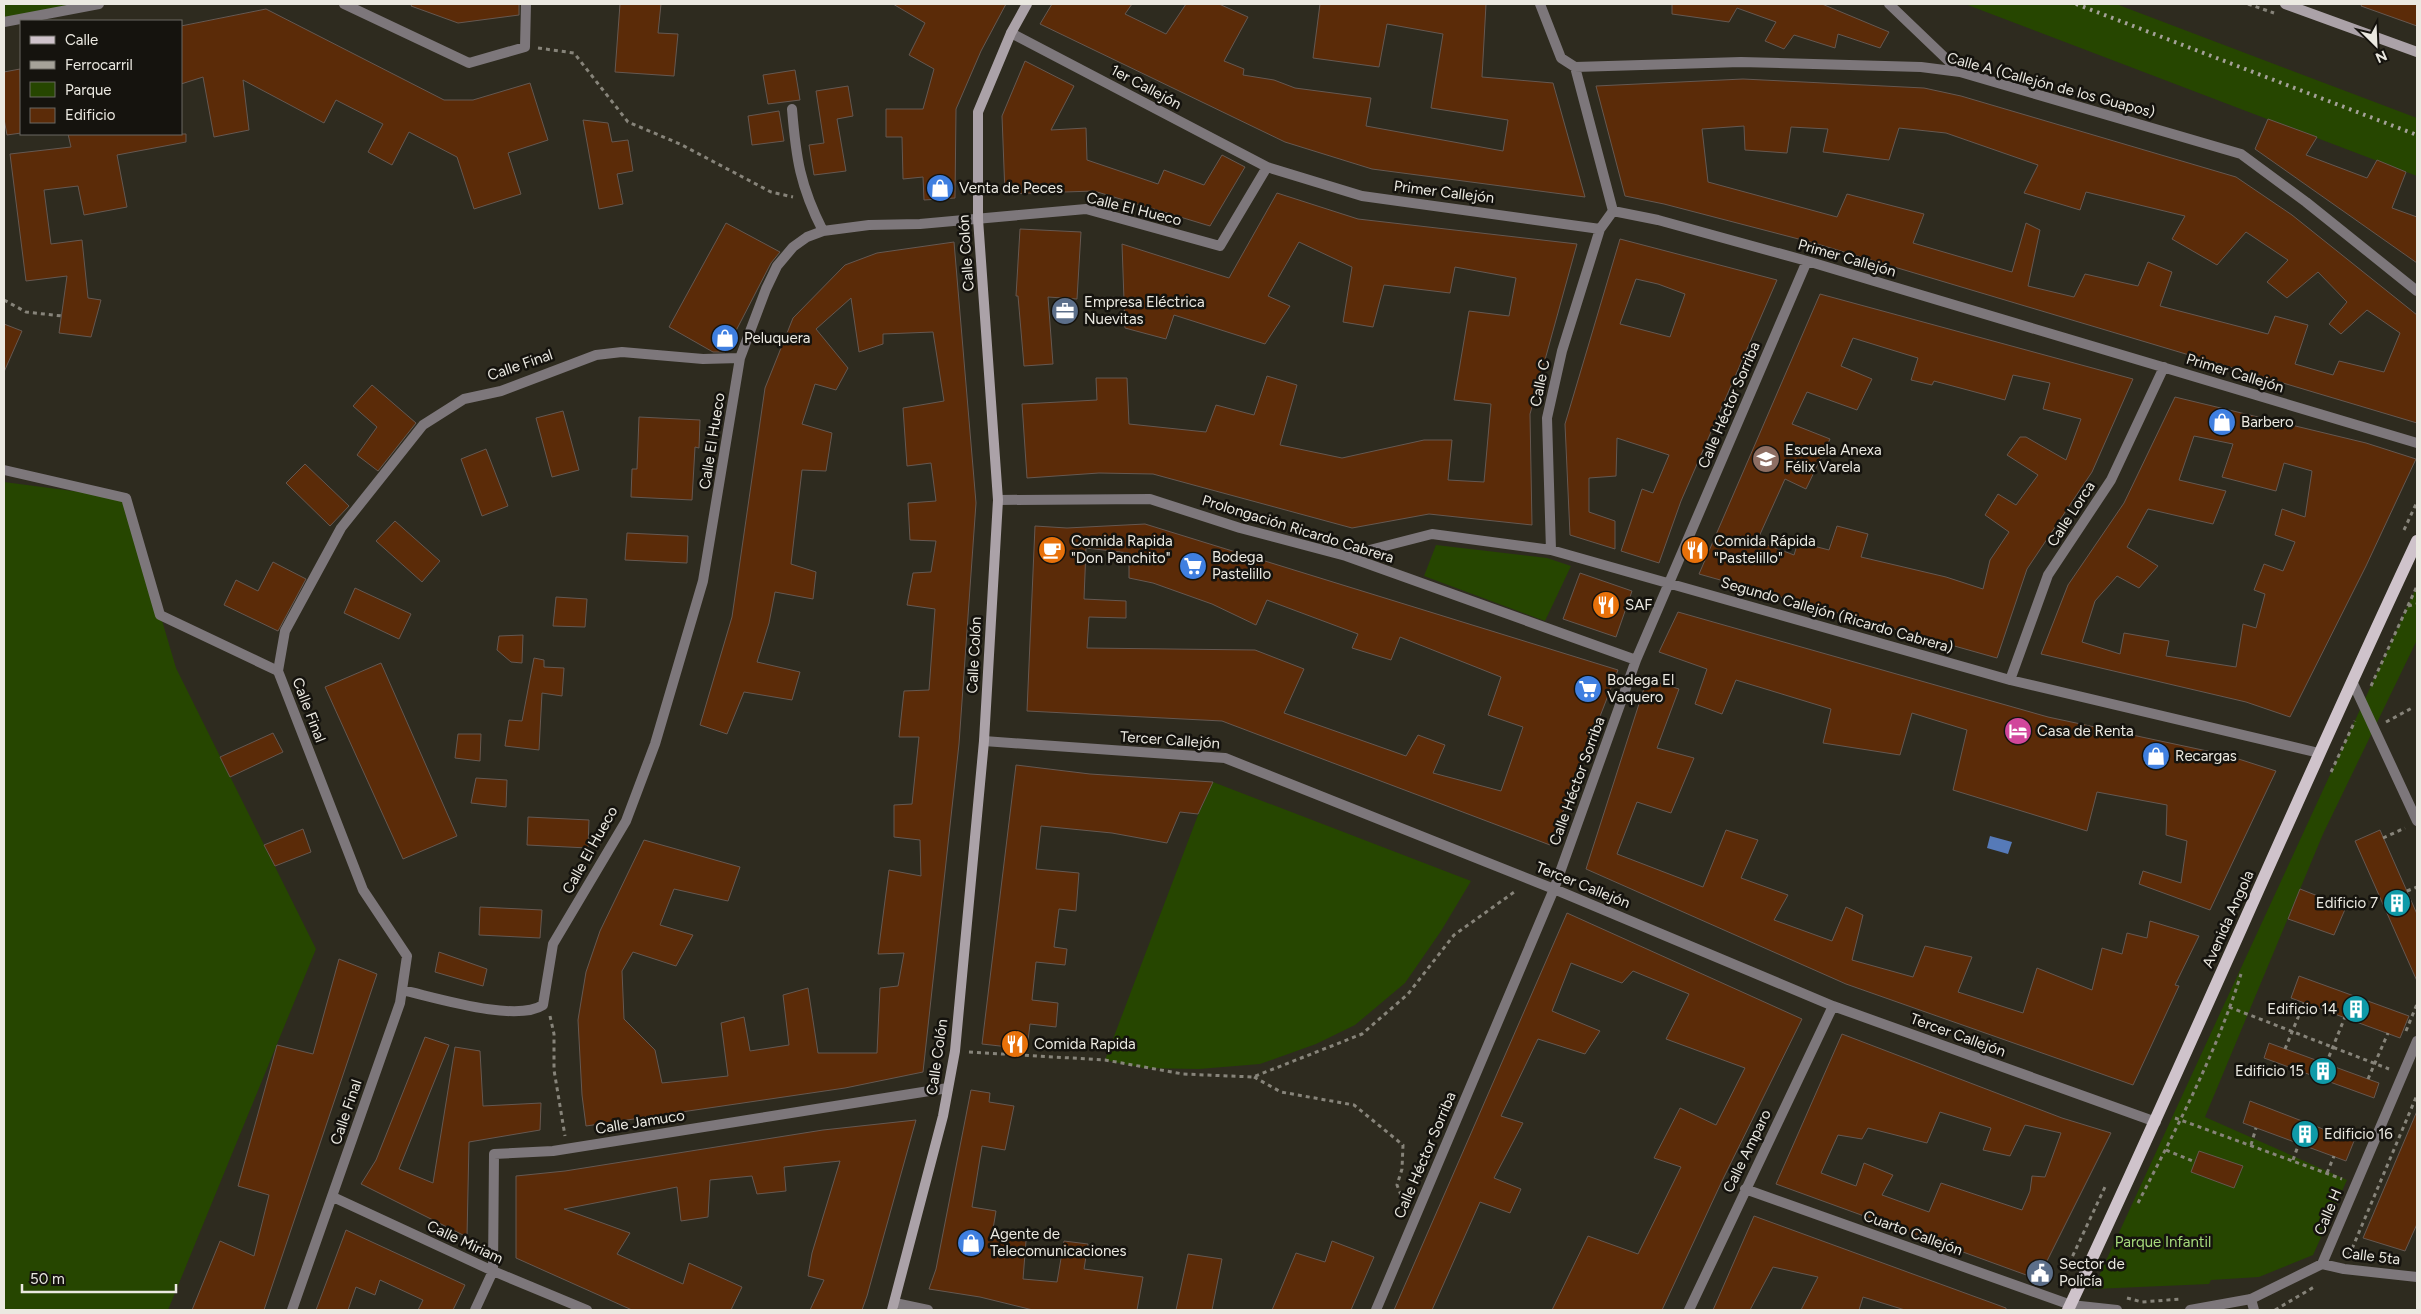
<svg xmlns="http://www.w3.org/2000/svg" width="2421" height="1314" font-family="Figtree,sans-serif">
<rect width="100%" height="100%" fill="#2e2b1f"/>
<path fill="#264600" d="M4,4h95l-95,18z
M1965,4h151l301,114v58z
M4,482l122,16 50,170 140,281 -148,361h-164z
M1436,545l111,13 24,8 -26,55 -121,-45z
M2417,586v54l-94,194 -118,283 142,63 -34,75 -54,22 -48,3 -2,4 -116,5z
M1213,782l258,99 -30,50 -36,52 -50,42 -39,19 -56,20 -61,5 -55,-1 -39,-8 93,-245z"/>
<path fill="#567ab8" d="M1990,836l22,6 -4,12 -21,-6z"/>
<path fill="#5b2b08" stroke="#655851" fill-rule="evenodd" d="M412,4h107v11l-61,8 -47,-17z
M620,4h41l-3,29 20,1 -4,42 -59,-4z
M893,4h113l-25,47 -25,58 -1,89 -31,2 -1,-23 -20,2 -1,-42h-16v-28h37l11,-40 -25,-14 16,-32z
M1052,4h80l-7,10 41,20 20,-30h33l29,13 -24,44 20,8 -1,6 31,5 21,8 76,10 -5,28 137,25 5,-31 -77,-12 12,-74 -56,-10 -8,43 -66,-9 7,-54h166l-4,73 71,6 32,114 -213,-28 -87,-27 -245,-118z
M1672,4h150l67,28 -9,16 -42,-14 -3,14 -41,-13 -10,14 -19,-8 11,-19 -39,-14 -8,14 -57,-8z
M2362,4h55v22l-56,-20z
M266,9l178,91h29l57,-17 18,57 -40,13 13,41 -47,15 -17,-52 -48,-25 -17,33 -24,-13 15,-28 -47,-24 -12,23 -81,-43 6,50 -35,7 -11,-60 -22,7v-58z
M1025,61l49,25 -23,44 35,-2 1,32 71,24 6,-14 40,15 18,-30 23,12 -35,59 -116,-35 -89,3 -3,-78z
M20,69l1,64 -14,2 -3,-16v-47z
M795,70l5,30 -32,4 -5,-29z
M1743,79l181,9 37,8 275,81 56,38 125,100v108l-603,-180 -150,-39 -39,-8 -29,-110zM1744,126l1,24 42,3 4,-26 37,2 -5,23 66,8 10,-32 47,5 92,32 -14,28 56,17 6,-18 99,24 -13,23 45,26 29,-33 42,28 -21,22 20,16 31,-26 29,30 -18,22 12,10 26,-24 33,23 -16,39 -45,-11 -6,14 -38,-11 13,-39 -33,-9 -7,18 -108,-28 12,-34 -24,-10 -10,24 -53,-12 -11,23 -46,-11 12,-56 -14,-7 -14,49 -99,-29 11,-29 -77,-20 -10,23 -129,-35 -6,-53z
M848,86l5,30 -16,3 9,52 -32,4 -5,-30 15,-2 -8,-52z
M779,111l5,30 -32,4 -4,-29z
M2268,119l49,18 -11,18 61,23 10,-18 29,12 -14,36 25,9v46l-162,-114z
M583,120l25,3 4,19 16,-2 5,31 -16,3 6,30 -24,5z
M68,134h118v8l-69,13 10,52 -43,8 -6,-29 -34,4 7,54 31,-4 6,58 13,2 -10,37 -32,-4 8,-57 -41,5 -16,-127 61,-7z
M1277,193l81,26 219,25 -47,170 2,111 -103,-11 -77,14 -199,-54 -54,-1 -72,5 -5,-74 75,-4 -1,-22h31l2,46 77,8 10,-27 38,10 13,-39 30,9 -17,60 62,13 82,-18h28l-4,40 36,2 7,-78 -37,-4 15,-89 40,5 7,-38 -61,-11 -5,26 -66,-8 -11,42 -30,-5 9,-55 -53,-25 -31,54 22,10 -25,38 -91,-29 -8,24 -41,-11 -3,-84 107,34z
M726,223l54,29 -9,11 -46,89h-12l-44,-25z
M1020,229l61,3 -4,67 -29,-2 5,67 -29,2 -6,-70h-2z
M1620,239l157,41 -96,221 -22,62 -38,-12 21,-62 11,4 16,-38 -52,-17 -1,38 -27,2v34l26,9v28l-45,-14 -5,-111zM1636,279l22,5 27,10 -15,43 -50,-13z
M954,242l22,261 -17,241 -36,328 -78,16 -259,38 -4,-31 -4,-75 8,-48 14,-41 44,-91 96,27 -12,34 -54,-12 -14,36 33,10 -17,31 -43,-14 -11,19 2,48 31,31 7,33 66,-7 -7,-53 23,-6 6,34 39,-6 -6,-50 25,-7 10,65h59l3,-65 18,-2 6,-33 -26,1 11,-84 32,6 -1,-36 -26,-3v-32l18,-1 7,-67h-20l5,-46 25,-1 6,-81 -28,-4 6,-32 18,-1 5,-31 -26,-1 -2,-37 28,-2 -5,-38 -24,3 -4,-58 41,-7 -11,-69 -50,2v10l-24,8 -8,-54 -35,31 32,39 -12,22 -21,-6 -13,40 30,9 -6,38 -24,-1 -11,94 25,8 -3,27 -38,-7 -6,31 -12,39 43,10 -8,28 -48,-8 -17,42 -27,-9 32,-108 33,-229 28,-70 52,-53 32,-12z
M1820,294l313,85 -41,93 -65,97 -30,89 -298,-84zM1853,338l65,20 -7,22 21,5 2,-4 71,19 8,-25 37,8 -7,26 38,10 -15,41 -40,-23h-6l-13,18 31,20 -22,30 -18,-11 -13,21 24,17 -19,28 -7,29 -37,-12 -85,-20 7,-23 -31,-8 -8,24 -31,-8 -4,13 -37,-14 28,-62 21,10 24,-50 -38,-15 15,-32 50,18 15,-31 -31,-13z
M4,324l18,7 -18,41z
M372,385l44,38 -38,48 -21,-16 20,-28 -24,-21z
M2175,397l191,46 50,16 -50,107 -76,151 -44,-15 -205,-48 27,-69 56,-82zM2194,436l39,8 -11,33 54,14 8,-28 28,8 -7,46 -23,-8 -7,26 20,7 -12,29 -19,-7 -10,26 11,4 -9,34 -13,-4 -7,43 -70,-11 3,-15 -45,-8 -4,21 -38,-12 13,-41 22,-25 22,12 19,-22 -31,-19 21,-38 65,15 13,-33 -47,-11z
M563,411l16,59 -27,7 -16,-59z
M639,417l61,3 -1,28 -4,-1 -3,53 -61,-3 1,-28h5z
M486,449l22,57 -26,10 -21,-57z
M305,464l44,42 -19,20 -44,-43z
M395,521l45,40 -18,21 -46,-41z
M1145,524l473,146 -68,175 -328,-124 -195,-10 8,-185 32,2zM1086,548l43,5v25l24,5 59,21 44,21 11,-25 91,34 -6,14 39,12 9,-23 101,40 -13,38 35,12 -22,64 -68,-18 12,-28 -27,-10 -12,21 -122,-43 20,-44 -49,-19 -168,-2 2,-31 37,1v-17l-42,-2z
M627,533l61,3 -1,27 -62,-3z
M273,562l33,17 -28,52 -54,-26 12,-25 22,11z
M1580,573l52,18 -16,46 -53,-18z
M355,588l56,26 -12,25 -55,-26z
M556,597l31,2 -2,28 -32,-1z
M1678,612l370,105 178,38 50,16 -66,139 -71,-26 4,-13 38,12 6,-42 -21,-6 1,-30 -70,-13 -10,39 -134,-41 14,-60 -55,-17 -12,42 -77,-12 8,-34 -95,-29 -14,34 -27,-10 12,-35 -48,-17z
M523,635l-1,28 -11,-1 -14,-12 2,-14z
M534,658l10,2v7l20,1 -2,28 -20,-3 -3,57 -34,-4 4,-26 13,1z
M381,663l76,173 -54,23 -78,-172z
M1647,679l32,10 -22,59 37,10 -23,55 -34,-11 -20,52 86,33 23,-57 32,10 -17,38 47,17 -14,25 58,21 14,-34 17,8 -11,45 61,17 12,-31 47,11 -14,35 65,21 14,-45 55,22 10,-42 20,6 5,-21 20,5 3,-17 49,15 -24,49 4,1 -46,99 -287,-101 -260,-115z
M273,733l10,19 -53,25 -10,-20z
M458,734h23l-1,27 -25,-3z
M1016,765l74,9 123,8 -15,32 -18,-2 -13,31 -55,-10 -71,-7 -5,43 43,4 -3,38 -17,-2 -5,38 13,2 -2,16 -29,-3 -4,38 26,3 -2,24 -26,-3 -3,25 -45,-5z
M476,778l31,2 -1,27 -35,-4z
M528,817l61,3 -1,28 -61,-3z
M303,829l8,23 -36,14 -11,-21z
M2380,830l37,84v67l-62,-140z
M2300,889l46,18 -12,28 -46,-16z
M480,907l62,3 -2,28 -61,-3z
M1567,913l235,106 -80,162 -60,129h-110l36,-74 50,18 43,-87 -27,-9 26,-50 36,17 29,-57 -79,-29 23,-45 -56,-23 -11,12 -51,-20 -19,48 48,20 -15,23 -47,-15 -37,77 22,7 -29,55 27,11 -11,24 -30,-11 -48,108h-38z
M439,952l48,17 -4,17 -48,-14z
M339,959l38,15 -113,336h-72l28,-69 34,15 15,-61 -31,-9 39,-141 36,9z
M2299,976l110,40 -9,22 -109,-40z
M1842,1034l220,84 49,15 -67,134 -4,13 -264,-96zM1940,1112l51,16 -8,22 27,6 15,-31 36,8 -16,44 -13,-1 -2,15 -8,19 -81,-27 -12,29 -47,-17 11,-20 -29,-12 -8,23 -35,-13 17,-38 24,4 6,-11 59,15z
M425,1037l24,8 -50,124 34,14 22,-136 25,4 3,55 58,-3 -1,27 -71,12 -2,95 -106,-53 15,-24z
M2269,1043l110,40 -5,15 -110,-40z
M971,1090l19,3 -1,9 25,4 -9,44 -23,-4 -10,61 24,4 -4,24 34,6 -3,38 34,3 7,-41 24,3 -4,25 59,8 -6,33h-104l-53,-13 -51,-8 7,-20z
M2250,1101l104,40 -8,20 -103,-38z
M2417,1111v113l-12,27 -42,-13z
M916,1120l-49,176 -5,14h-52l14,-30 -16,-4 4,-23 28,-92 -56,6 2,24 -29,3 -5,-18 -42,4 -2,37 -27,4 -4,-34 -113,22 66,24 -13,21 66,30 6,-21 53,24 -11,23h-99l-116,-52v-82l49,-5 258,-41z
M2199,1151l44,15 -9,22 -43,-16z
M1754,1216l252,92v2h-101l-42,-13 -4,13h-58l17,-33 -45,-10 -23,43h-37z
M346,1230l119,55 -12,25h-35l5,-10 -43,-20 -5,15 -19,-8 -8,23h-32z
M1332,1241l42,16 -23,53h-79l24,-57 29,9z
M1188,1254l34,5 -10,51h-36z"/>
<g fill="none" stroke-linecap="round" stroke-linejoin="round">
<path stroke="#87847a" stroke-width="3" stroke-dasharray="4 4" stroke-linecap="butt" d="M2248,4l26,9
M538,48l36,5 54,69 52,22 91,48 22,5
M4,300l22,12 36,4
M2404,530l13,-28
M2408,606l9,-2
M2371,686l46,-100
M2386,722l26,-14
M2331,772l24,-51
M2383,838l22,-10
M2407,891l10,-4
M2229,1007l160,62
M550,1016l4,18v36l11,66
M2406,1031l11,-27
M2285,1049l19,-46
M969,1052l136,8 78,14 70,3 109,-43 46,-40 46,-59 63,-45
M2326,1064l19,-47
M1254,1077l27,15 73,13 49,40 -1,24 -5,16 8,20
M2368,1079l20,-46
M2175,1118l167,61
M2251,1145l5,-17
M2166,1150l29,12
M2293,1160l6,-17
M2327,1173l7,-17
M2138,1203c38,-74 78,-149 103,-229
M2349,1256l68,-161
M2059,1285l46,-98
M2127,1298l15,4 39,-3
M2275,1310l39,-23"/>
<path stroke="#7d777b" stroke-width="10" d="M4,470l122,28 34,117 118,56
M2251,1299l3,11"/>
<path stroke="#7d777b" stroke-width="10" d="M344,4l125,59 56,-16 1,-43
M1540,4l21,54 14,9
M1889,4l71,68
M4,22l95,-18
M1011,33l256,134 95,29 238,33 13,-18 45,9 149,41 610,182
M792,109c4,49 8,77 31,122
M1613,211l-38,-144 166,-5 180,5 39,5 281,82 65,48 111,89
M998,500l152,-1 90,29 106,28 290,104
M1551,550l-4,-132 15,-67 38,-122
M1346,556l86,-22 119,16 459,130 309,73
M2010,680l38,-105 63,-95 53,-113
M2352,681l65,140
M984,741l241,17 329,131 279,117 323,116
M402,990c32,7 114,33 141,15l10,-61 73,-123 29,-77 48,-163 37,-223 26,-69 11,-23 16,-19 14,-10 16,-6 46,-6 51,-1 166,-15 134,37 47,-79
M1745,1189l326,116 46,5
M333,1197l160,74 94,39
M2322,1264l22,5 73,8
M895,1303l33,7
M292,1310l108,-307 7,-47 -44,-66 -85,-219 7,-40 56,-103 82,-103 41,-26 37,-8 95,-36 26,-3 81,7 37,-1
M475,1310l18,-39 1,-117 59,-3 395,-63
M1376,1310l178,-421 82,-229 171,-399
M1689,1310l144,-304
M2190,1310l61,-11 71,-35 95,-223"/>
<path stroke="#aba2a8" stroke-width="10" d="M2285,4l132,48
M892,1310l51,-194 12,-65 29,-310 14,-241 -20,-281v-107l33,-79 16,-29"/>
<path stroke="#cfc3cb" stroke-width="12" d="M2068,1310c120,-255 229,-514 349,-769"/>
<path stroke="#a5a299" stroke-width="4" stroke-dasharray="2.5 5" stroke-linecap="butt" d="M2076,4l341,131"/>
</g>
<defs>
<g id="shop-disc" transform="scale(1.4375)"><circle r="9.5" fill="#3f7fe0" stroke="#15130e"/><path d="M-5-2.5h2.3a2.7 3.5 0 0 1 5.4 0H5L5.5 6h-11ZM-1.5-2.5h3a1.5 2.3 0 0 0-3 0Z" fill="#fff"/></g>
<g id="office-disc" transform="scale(1.4375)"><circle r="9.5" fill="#5c6f8a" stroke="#15130e"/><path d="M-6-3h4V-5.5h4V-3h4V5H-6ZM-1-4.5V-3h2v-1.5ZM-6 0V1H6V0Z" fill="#fff"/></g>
<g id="school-disc" transform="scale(1.4375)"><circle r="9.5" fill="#8d6e63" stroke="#15130e"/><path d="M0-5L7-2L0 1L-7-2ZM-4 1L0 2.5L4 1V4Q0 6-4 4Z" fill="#fff"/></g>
<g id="cafe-disc" transform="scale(1.4375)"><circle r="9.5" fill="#e8710a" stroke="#15130e"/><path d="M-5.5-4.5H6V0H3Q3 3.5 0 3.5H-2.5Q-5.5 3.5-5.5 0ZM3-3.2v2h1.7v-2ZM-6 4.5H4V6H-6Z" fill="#fff"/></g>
<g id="restaurant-disc" transform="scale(1.4375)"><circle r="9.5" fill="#e8710a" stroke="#15130e"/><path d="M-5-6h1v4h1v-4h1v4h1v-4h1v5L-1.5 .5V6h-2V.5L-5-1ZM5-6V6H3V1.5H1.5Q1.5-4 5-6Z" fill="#fff"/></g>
<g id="supermarket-disc" transform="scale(1.4375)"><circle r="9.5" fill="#3f7fe0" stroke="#15130e"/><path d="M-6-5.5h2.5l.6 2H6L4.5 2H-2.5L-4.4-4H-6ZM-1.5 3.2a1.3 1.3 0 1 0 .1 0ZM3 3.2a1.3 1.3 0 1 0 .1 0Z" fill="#fff"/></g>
<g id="hotel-disc" transform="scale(1.4375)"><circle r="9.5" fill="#d1479c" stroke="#15130e"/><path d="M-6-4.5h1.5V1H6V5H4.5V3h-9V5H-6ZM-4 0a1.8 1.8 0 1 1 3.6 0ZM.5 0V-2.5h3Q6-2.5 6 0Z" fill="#fff"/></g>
<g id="building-disc" transform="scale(1.4375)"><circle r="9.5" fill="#0f9aa8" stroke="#15130e"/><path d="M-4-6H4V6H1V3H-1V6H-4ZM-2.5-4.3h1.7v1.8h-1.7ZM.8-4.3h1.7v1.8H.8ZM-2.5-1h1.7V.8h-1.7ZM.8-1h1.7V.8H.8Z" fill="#fff"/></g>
<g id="civic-disc" transform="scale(1.4375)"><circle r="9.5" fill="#5c6f8a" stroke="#15130e"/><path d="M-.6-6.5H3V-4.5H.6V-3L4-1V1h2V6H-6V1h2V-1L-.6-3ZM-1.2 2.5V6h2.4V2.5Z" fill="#fff"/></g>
</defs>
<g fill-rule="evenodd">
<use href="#shop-disc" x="940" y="188"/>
<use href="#office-disc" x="1065" y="311"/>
<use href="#shop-disc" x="725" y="338"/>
<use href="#shop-disc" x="2222" y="422"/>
<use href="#school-disc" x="1766" y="459"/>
<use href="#cafe-disc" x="1052" y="550"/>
<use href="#restaurant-disc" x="1695" y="550"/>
<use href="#supermarket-disc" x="1193" y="566"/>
<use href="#restaurant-disc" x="1606" y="605"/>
<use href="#supermarket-disc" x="1588" y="689"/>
<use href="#hotel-disc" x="2018" y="731"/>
<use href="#shop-disc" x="2156" y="756"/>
<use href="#building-disc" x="2397" y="903"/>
<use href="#building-disc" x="2356" y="1009"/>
<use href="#restaurant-disc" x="1015" y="1044"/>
<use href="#building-disc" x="2323" y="1071"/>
<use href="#building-disc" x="2305" y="1134"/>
<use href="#shop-disc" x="971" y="1243"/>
<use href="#civic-disc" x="2040" y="1273"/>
</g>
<g text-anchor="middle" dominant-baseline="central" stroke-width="5" stroke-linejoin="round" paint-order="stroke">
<g font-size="15" fill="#ebe9e1" stroke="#15130e">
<text transform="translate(2051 85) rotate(15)">Calle A (Callejón de los Guapos)</text>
<text transform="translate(1146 87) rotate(28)">1er Callejón</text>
<text transform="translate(1444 192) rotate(7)">Primer Callejón</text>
<text transform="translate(1134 209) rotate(14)">Calle El Hueco</text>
<text transform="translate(966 253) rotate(-94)">Calle Colón</text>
<text transform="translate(1847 258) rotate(16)">Primer Callejón</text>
<text transform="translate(520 365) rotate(-19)">Calle Final</text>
<text transform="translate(2235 373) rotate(17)">Primer Callejón</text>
<text transform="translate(1540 383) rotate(-78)">Calle C</text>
<text transform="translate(1729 405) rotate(-67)">Calle Héctor Sorriba</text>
<text transform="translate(712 441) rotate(-81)">Calle El Hueco</text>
<text transform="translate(2071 514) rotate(-57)">Calle Lorca</text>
<text transform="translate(1298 529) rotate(17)">Prolongación Ricardo Cabrera</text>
<text transform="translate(1837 615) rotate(16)">Segundo Callejón (Ricardo Cabrera)</text>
<text transform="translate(974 655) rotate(-87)">Calle Colón</text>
<text transform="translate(309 710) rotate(69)">Calle Final</text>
<text transform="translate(1170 740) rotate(4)">Tercer Callejón</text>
<text transform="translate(1577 781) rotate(-70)">Calle Héctor Sorriba</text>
<text transform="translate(590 850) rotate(-61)">Calle El Hueco</text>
<text transform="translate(1583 885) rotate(22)">Tercer Callejón</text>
<text transform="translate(2228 919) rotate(-66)">Avenida Angola</text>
<text transform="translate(1958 1035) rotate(20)">Tercer Callejón</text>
<text transform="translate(937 1057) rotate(-82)">Calle Colón</text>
<text transform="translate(346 1112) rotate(-71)">Calle Final</text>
<text transform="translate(640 1122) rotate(-9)">Calle Jamuco</text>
<text transform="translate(1747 1151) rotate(-64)">Calle Amparo</text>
<text transform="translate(1425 1155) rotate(-67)">Calle Héctor Sorriba</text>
<text transform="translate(2328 1212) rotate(-67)">Calle H</text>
<text transform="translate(1913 1233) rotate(20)">Cuarto Callejón</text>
<text transform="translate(465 1242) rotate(25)">Calle Miriam</text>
<text transform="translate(2371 1256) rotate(7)">Calle 5ta</text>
</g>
<g font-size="15" fill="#ebe9e1" stroke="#15130e" text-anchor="start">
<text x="959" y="188">Venta de Peces</text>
<text x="1084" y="302">Empresa Eléctrica<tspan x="1084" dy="17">Nuevitas</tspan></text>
<text x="744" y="338">Peluquera</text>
<text x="2241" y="422">Barbero</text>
<text x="1785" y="450">Escuela Anexa<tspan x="1785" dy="17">Félix Varela</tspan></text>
<text x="1071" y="541">Comida Rapida<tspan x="1071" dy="17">"Don Panchito"</tspan></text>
<text x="1714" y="541">Comida Rápida<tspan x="1714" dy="17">"Pastelillo"</tspan></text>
<text x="1212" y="557">Bodega<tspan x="1212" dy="17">Pastelillo</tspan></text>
<text x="1625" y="605">SAF</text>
<text x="1607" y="680">Bodega El<tspan x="1607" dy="17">Vaquero</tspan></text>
<text x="2037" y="731">Casa de Renta</text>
<text x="2175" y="756">Recargas</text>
<text x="2378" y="903" text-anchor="end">Edificio 7</text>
<text x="2337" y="1009" text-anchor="end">Edificio 14</text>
<text x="1034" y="1044">Comida Rapida</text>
<text x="2304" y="1071" text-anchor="end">Edificio 15</text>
<text x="2324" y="1134">Edificio 16</text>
<text x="990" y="1234">Agente de<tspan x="990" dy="17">Telecomunicaciones</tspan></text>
<text x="2059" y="1264">Sector de<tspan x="2059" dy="17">Policía</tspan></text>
</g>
<g font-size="15" fill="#a6da7c" stroke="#15130e">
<text x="2163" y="1242">Parque Infantil</text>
</g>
</g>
<rect width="2421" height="1314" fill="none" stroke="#ebe9e1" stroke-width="10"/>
<rect x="20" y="20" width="162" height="115" fill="#15130e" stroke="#6b6962"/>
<rect x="30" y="36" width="25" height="8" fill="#cfc3cb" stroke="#6b6962"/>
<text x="65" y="45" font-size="15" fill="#ebe9e1">Calle</text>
<rect x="30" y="61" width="25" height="8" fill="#a5a299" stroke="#6b6962"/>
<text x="65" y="70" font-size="15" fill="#ebe9e1">Ferrocarril</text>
<rect x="30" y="82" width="25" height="15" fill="#264600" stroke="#6b6962"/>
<text x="65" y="95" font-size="15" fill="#ebe9e1">Parque</text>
<rect x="30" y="108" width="25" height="15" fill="#5b2b08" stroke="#6b6962"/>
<text x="65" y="120" font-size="15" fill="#ebe9e1">Edificio</text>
<g transform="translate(2376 45) rotate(156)" stroke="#15130e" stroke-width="4" paint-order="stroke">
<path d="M0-4L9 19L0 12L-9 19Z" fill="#ebe9e1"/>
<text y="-8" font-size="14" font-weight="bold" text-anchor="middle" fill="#ebe9e1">N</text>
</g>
<path d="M22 1284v8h154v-8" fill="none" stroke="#ebe9e1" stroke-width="2.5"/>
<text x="30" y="1284" font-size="15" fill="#ebe9e1" stroke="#15130e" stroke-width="4" paint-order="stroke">50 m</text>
</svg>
